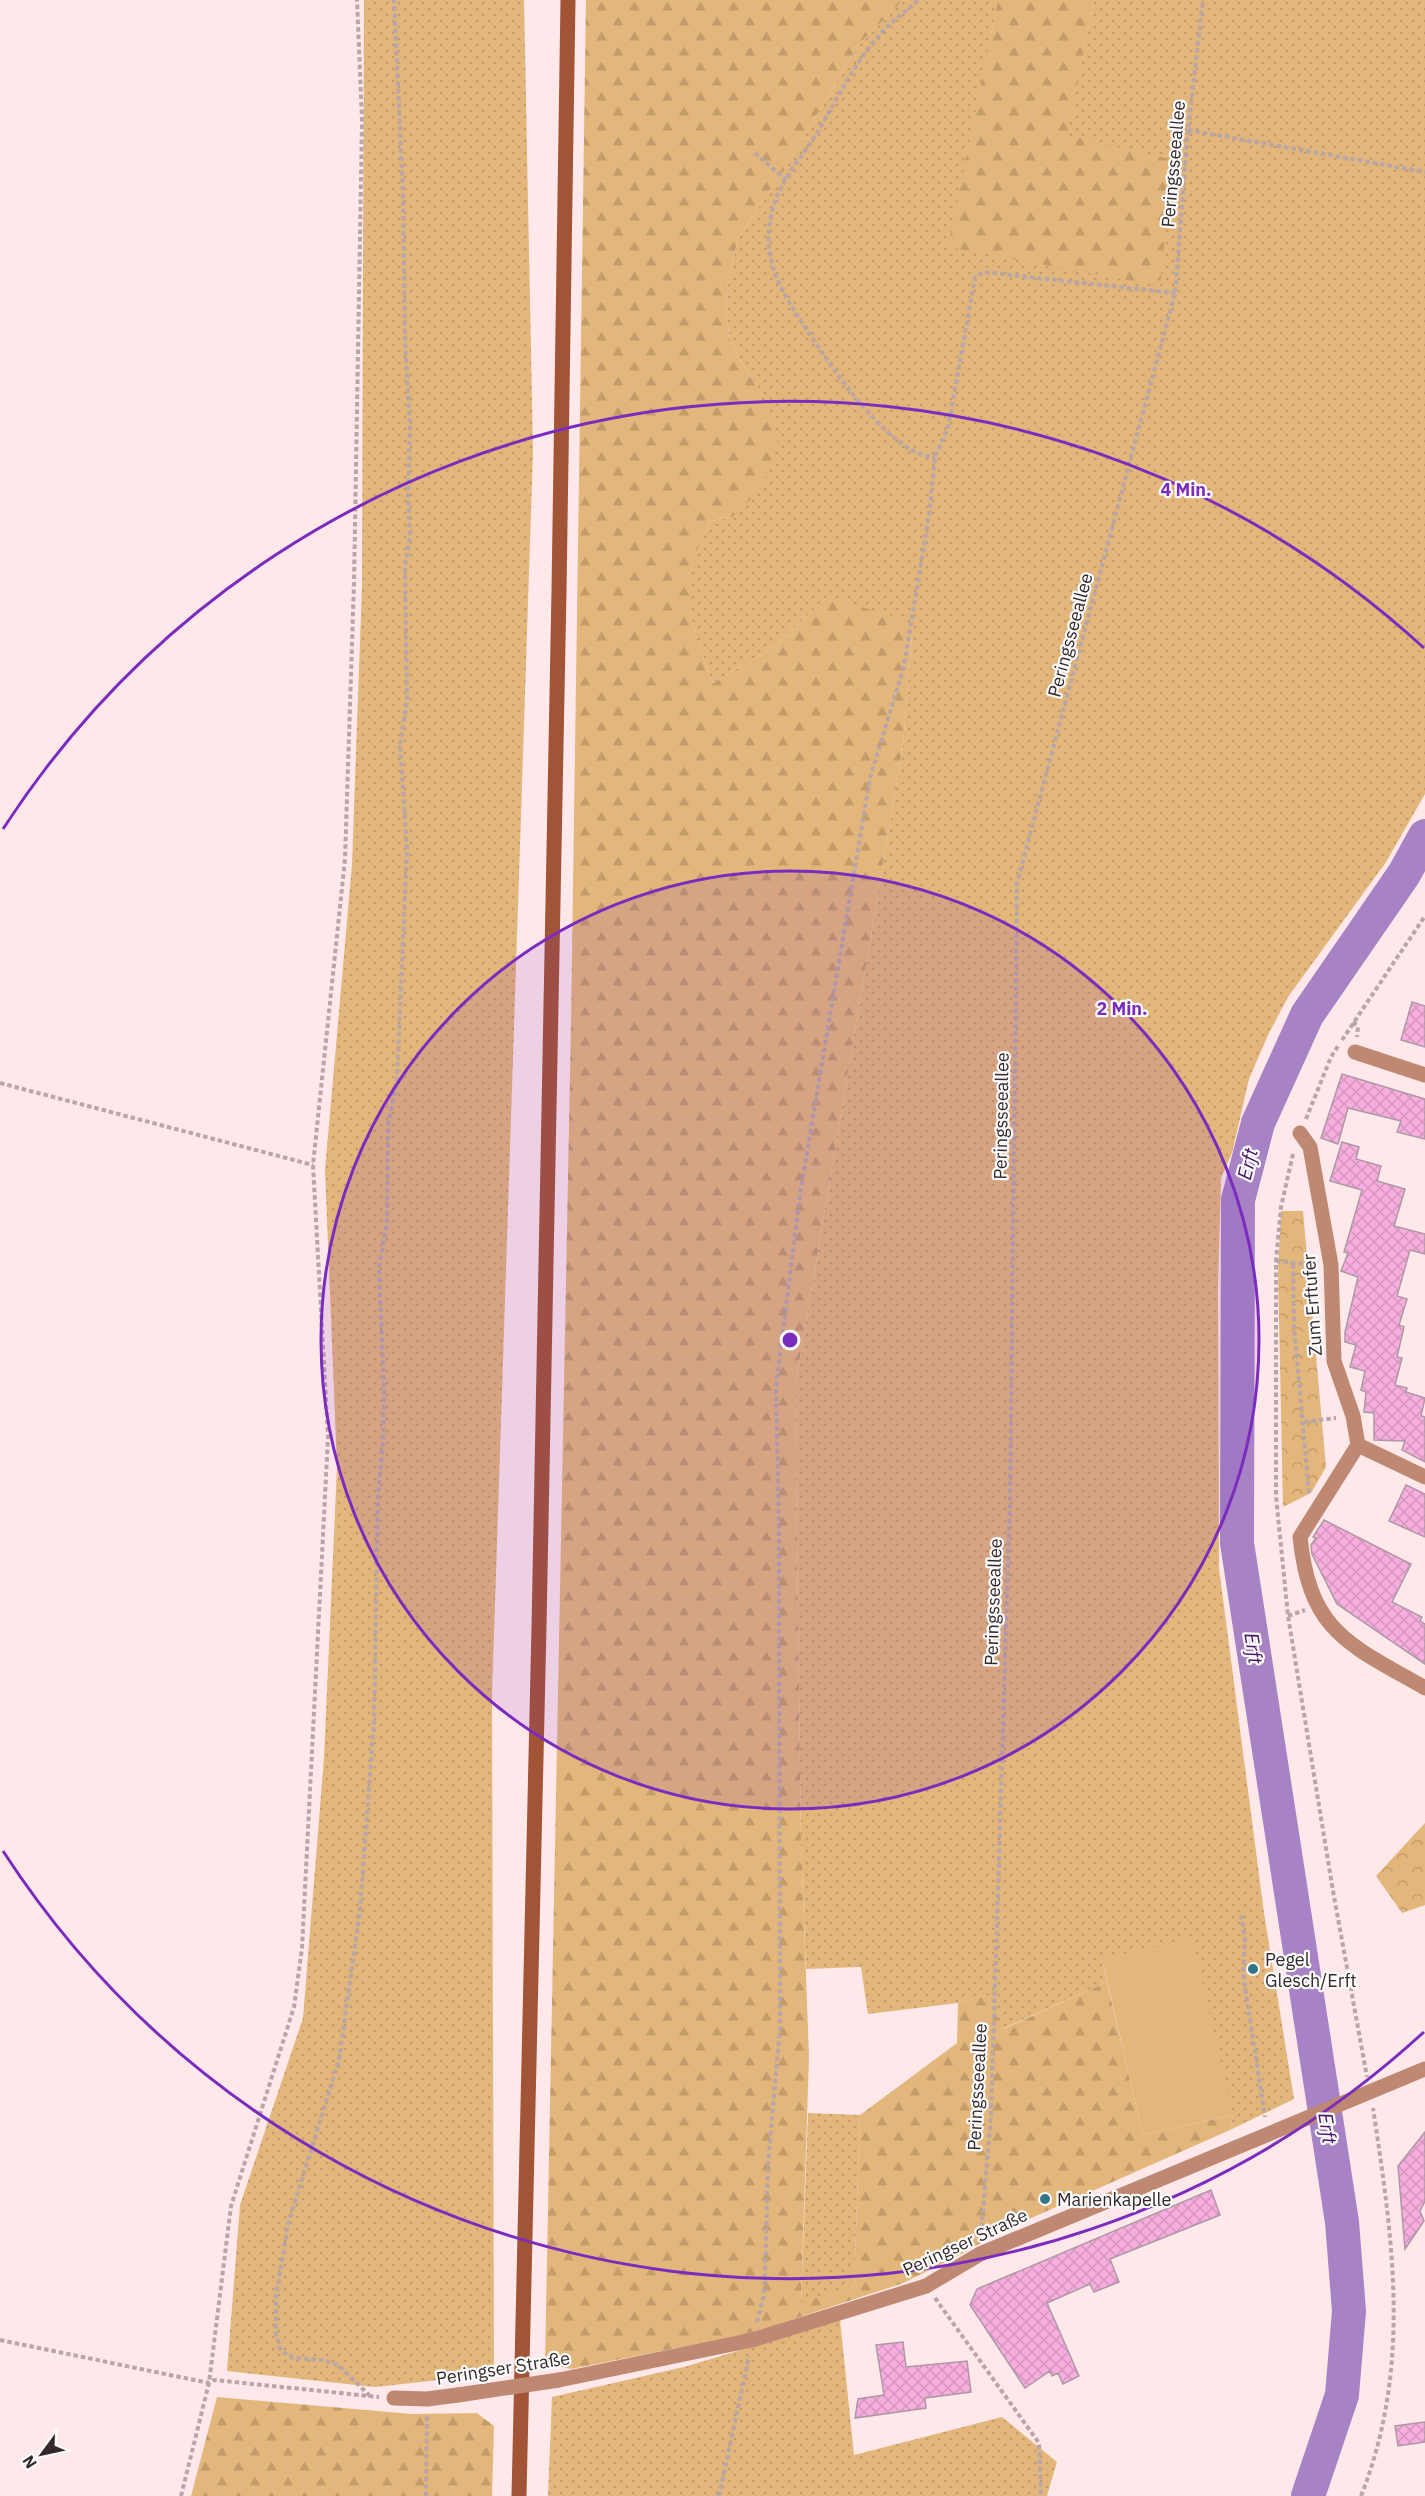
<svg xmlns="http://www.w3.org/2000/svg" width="1425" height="2496" font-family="'IBM Plex Sans',sans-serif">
<defs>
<pattern id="grass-dots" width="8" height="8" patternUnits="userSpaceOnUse" patternTransform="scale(1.5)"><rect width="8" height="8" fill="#e3b67b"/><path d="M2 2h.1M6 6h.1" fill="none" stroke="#c39c6a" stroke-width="1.8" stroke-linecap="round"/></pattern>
<pattern id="forest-firs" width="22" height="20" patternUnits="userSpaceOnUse" patternTransform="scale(1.5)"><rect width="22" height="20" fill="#e3b67b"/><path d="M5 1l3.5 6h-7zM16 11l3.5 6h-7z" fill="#c39c6a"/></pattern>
<pattern id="park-crowns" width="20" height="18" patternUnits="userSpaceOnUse" patternTransform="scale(1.5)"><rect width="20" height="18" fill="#e3b67b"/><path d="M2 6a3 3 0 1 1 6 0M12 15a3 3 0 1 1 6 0" fill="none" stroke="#c39c6a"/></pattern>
<pattern id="building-cross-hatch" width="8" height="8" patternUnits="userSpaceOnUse" patternTransform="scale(1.5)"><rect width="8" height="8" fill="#f7aede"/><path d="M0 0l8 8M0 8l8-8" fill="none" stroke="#d496bf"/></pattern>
</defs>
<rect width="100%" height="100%" fill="#fee8ea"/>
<path fill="url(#grass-dots)" d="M364,0h160l9,451 -41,1244 2,679 -119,13 -148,-16 13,-166 63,-187 21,-260 13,-291 -12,-297 27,-305 10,-279z
M904,0h94l-49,247 117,-111 28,-136h331v794l-39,68 -98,135 -20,38 -19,44 -17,74 -11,25 -3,110 1,280 45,345 30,186 -64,31 3,-15 -131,-156 5,23 -105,47 -15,-34 -29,8 -90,11 -7,-47 -55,2 -5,-127 -6,-455 108,-642 9,-110 -85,-38 -53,50 -61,36c-25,-64 -38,-98 -2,-162l21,-4 36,-113 -28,-44 -10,-21 -4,-25 1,-25 11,-51 48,-72 74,-123z
M808,2113l52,2 -6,172 -53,17z
M840,2320l14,135 148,-38 55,45 -10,34h-499l4,-99 132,-30z"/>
<path fill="url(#forest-firs)" d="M586,0h318l-44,43 -74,123 -48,72 -11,51 -1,25 4,25 10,21 28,44 10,34 -8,31 -15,26 -23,22 -21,4c-35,62 -23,99 2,162l61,-36 53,-50 79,23 6,15 -9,110 -108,642 6,455 8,214 -8,247 53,-16 6,-172 97,-72 1,-40 29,-8 16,34 104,-47 36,153 90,-20 -3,15 -226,100 -50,28 -53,26 -154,50 -176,35 -26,-6 26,-1340z
M998,0h96l-27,135 106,25 -13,126 -212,-39z
M217,2397l195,17 65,-1 17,13 -2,70h-301z"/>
<path fill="url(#park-crowns)" d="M1281,1211h22l23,256 -15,26 -28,14 -5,-236z
M1425,1823v82l-23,8 -26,-37z"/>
<path fill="#e3b67b" d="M1192,1938l41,177 -90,20 -41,-176z"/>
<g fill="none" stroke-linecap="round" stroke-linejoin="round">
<path stroke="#a783c5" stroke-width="34" d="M1308,2496l34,-101 7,-84 -7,-89 -105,-679 1,-343 20,-77 49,-108 97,-141 21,-38"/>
</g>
<path fill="url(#building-cross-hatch)" stroke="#ad98a5" stroke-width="1.5" d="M1412,1002l13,4v41l-24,-7z
M1342,1074l83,25v40l-28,-7 4,-11 -53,-13 -10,36 -17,-6z
M1342,1142l17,5 -3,12 25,7 -4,15 28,8 -11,37 31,8v20l-15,-4 -13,46 10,3 -8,26 5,2 -7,30 5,1 -7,27 12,3 -1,4 19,6 -4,18 4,1v45l-23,-12 3,-9 -31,-1v-27l-10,-1 2,-20 -5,-2 4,-19 -15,-4 6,-22 -11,-3v-10l13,-55 -17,-6 7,-18 -4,-1 18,-62 -32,-9z
M1406,1485l19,9v43l-36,-16z
M1324,1520l87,44 -19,38 30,15 -2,4 5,3v40l-88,-60 -25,-50 -1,-9 5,-7 -3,-1z
M1425,2132v69l-5,10 4,10 -19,28 -7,-83z
M1211,2190l9,25 -110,44 9,23 -25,10 -4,-8 -43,19 32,73 -16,8 -5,-11 -6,3 -2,-5 -25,17 -55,-83 7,-16z
M903,2342l3,25 61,-6 4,31 -46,6 1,10 -71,10 3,-19 26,-4 -8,-50z
M1425,2422v20l-27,4 -3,-20z"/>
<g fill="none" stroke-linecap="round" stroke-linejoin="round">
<path stroke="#b8a6a8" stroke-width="4" stroke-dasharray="4.5 3" stroke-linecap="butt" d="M918,0c-12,12 -25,20 -37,33 -26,29 -44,66 -64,100 -13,21 -32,42 -41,66 -20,54 3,90 33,134 13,20 27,40 42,59 18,22 55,66 84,65
M1188,130l237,42
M755,153l31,27
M1353,1022l5,5 -1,10
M1342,1040l83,-124
M0,1083l313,82
M1306,1119l25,-62 7,-11
M1293,1154l-12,53 -5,54v235l12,120 45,275 34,186
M1276,1261l40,4
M1293,1264l1,63 15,166
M1304,1422l32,-4
M1288,1616l17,-6
M1241,1915l4,23 -2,36 22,143
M981,2235l10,-120 19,-613 7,-619 158,-590 13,-163 15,-130
M935,2298l104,145 2,53
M757,2322l7,-27 1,-18 3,-113 12,-136 -1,-502 -3,-139 24,-193 70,-416 34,-112 25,-151 6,-58 13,-30 27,-149 8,-6 192,21
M0,2340l209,43 5,-3 165,17
M370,2396l-32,-31 -15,-5 -30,-2 -12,-7 -5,-16v-38l12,-73 51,-164 21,-150 14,-190 4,-223 5,-55 1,-51 -5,-124 8,-44 1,-98 9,-45 10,-231 -7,-104 7,-45 -2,-134 5,-30 -2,-40 2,-70 -5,-86 -2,-146 -9,-194
M181,2496l28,-113 22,-177 63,-199 8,-59 26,-511 -15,-272 32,-306 9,-276 8,-463 -5,-120
M426,2496l1,-80
M719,2496l30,-140
M1361,2496c51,-129 32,-255 12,-388"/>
<path stroke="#be8873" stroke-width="15" d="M1355,1052l70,23
M1300,1133l10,14 21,118 3,96 19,55 5,29 -58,92c10,96 49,107 125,151
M1358,1445l67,32
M559,2380l193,-40 174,-54 54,-32 445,-185
M394,2398l33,1 31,-4"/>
<path stroke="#a25536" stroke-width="15" d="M519,2496l20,-869 20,-1036 9,-591"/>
<path stroke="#be8873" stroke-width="15" d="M458,2395l101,-15"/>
</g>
<circle cx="790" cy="1340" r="469" fill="#7b2cbf" fill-opacity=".12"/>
<g fill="none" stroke="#7b2cbf" stroke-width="3">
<circle cx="790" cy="1340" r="469"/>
<path d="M1424 2032A938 938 0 0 1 3 1851M3 829A938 938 0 0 1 1424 648"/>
</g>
<g fill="#327586" stroke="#fbfbfb" stroke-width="2">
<circle cx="1253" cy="1969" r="6"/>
<circle cx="1045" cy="2199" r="6"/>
</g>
<g text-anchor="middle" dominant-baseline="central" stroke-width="4.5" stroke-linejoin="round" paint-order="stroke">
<g font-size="18" fill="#33292a" stroke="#fbfbfb">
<text transform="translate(1173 164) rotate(-85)">Peringsseeallee</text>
<text transform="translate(1070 635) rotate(-75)">Peringsseeallee</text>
<text transform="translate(1001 1116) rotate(-89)">Peringsseeallee</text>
<text transform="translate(1312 1305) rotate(-94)">Zum Erftufer</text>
<text transform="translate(993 1602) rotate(-88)">Peringsseeallee</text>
<text transform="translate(977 2087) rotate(-87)">Peringsseeallee</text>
<text transform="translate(965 2242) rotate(-25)">Peringser Straße</text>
<text transform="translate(503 2368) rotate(-9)">Peringser Straße</text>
</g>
<g font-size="18" fill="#33292a" stroke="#fbfbfb" text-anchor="start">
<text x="1265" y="1959">Pegel<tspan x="1265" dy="21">Glesch/Erft</tspan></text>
<text x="1057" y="2199">Marienkapelle</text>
</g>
<g font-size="20" font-style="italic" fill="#471665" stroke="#fbfbfb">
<text transform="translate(1247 1164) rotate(-76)">Erft</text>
<text transform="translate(1254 1648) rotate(81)">Erft</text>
<text transform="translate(1328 2128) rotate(81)">Erft</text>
</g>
</g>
<circle cx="790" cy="1340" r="9" fill="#7b2cbf" stroke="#fbfbfb" stroke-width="3"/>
<g font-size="18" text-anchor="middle" font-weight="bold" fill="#7b2cbf" stroke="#fbfbfb" stroke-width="4.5" stroke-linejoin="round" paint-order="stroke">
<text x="1186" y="496">4 Min.</text>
<text x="1122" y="1015">2 Min.</text>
</g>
<g transform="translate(42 2454) rotate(237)" stroke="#fbfbfb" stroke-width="4.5" paint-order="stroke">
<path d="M0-4.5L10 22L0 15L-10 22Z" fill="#33292a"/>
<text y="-9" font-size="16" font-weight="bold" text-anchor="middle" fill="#33292a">N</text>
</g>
</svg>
